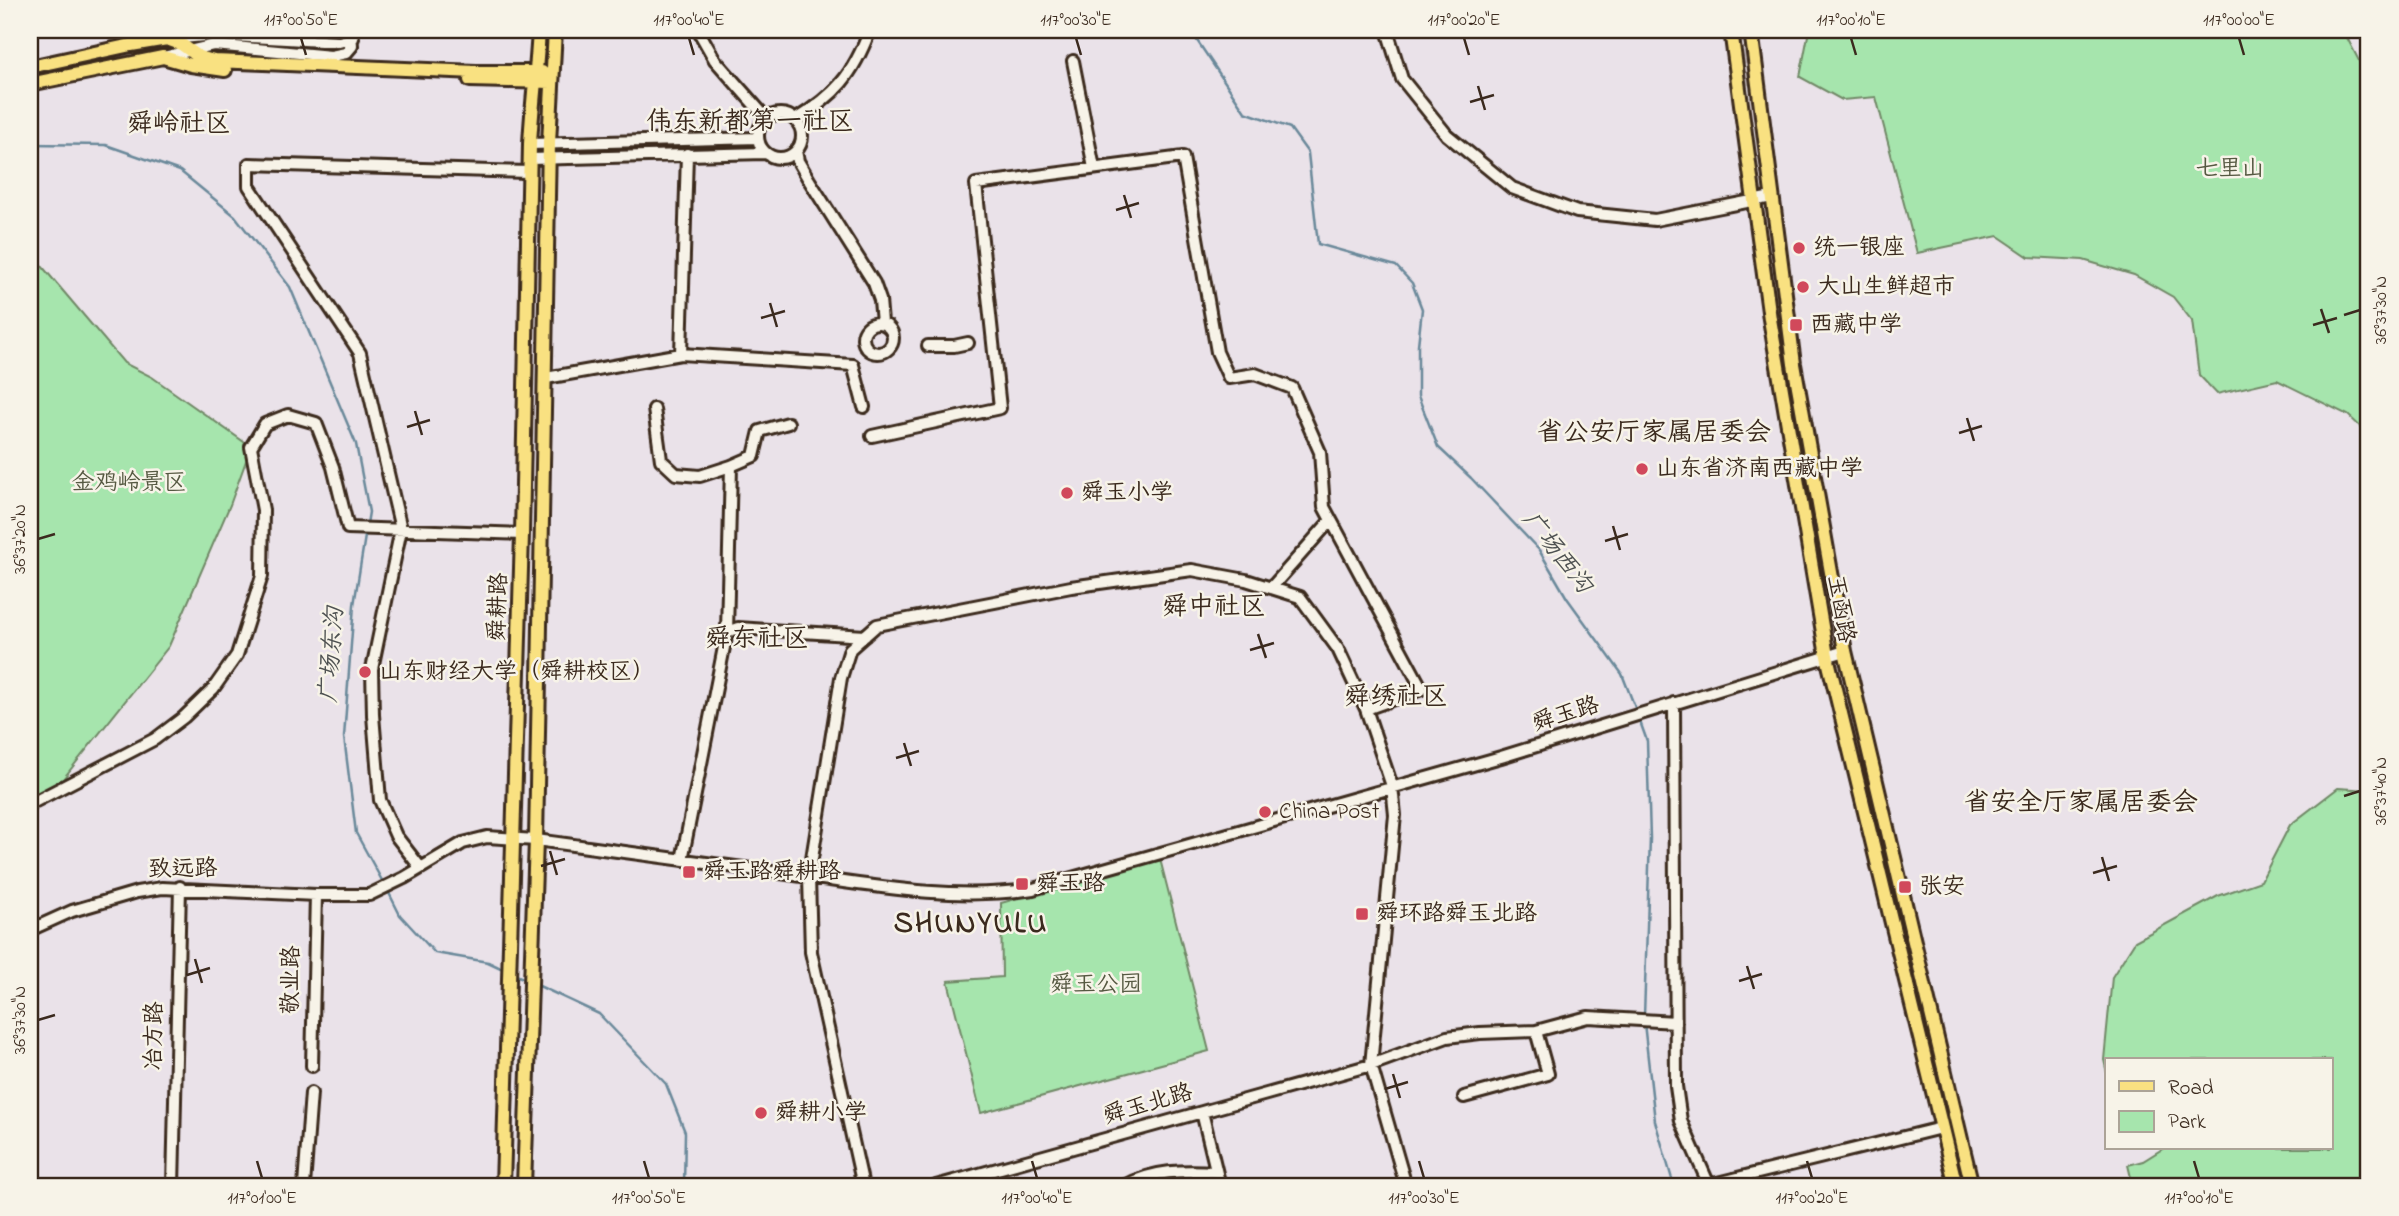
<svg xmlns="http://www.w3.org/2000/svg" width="2399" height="1216" font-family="'Indie Flower','LXGW WenKai TC',sans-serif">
<rect width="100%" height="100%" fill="#eae2e9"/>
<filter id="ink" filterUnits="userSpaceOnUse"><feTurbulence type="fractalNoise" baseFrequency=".0143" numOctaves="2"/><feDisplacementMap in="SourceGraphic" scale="14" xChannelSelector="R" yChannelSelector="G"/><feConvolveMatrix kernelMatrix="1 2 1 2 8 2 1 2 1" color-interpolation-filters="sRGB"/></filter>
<g filter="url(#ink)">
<path fill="#a6e5ad" stroke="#708866" stroke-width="2" d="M1809,30h534l26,50v355l-21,-20 -71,-35 -60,14 -18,-19 -7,-54 -19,-24 -39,-22 -51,-15 -54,-3 -31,-21 -81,17 -41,-156 -34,3 -42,-23z
M30,252l94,111 28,14 99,70 -21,58 -61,141 -118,148 -21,11z
M2338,788l31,2v396h-236l-5,-21 15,-4 21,-13h167v-88h-224v13l-3,-13 8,-83 23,-36 83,-45 43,-15 29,-56z
M1160,859l49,192 -228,62 -33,-132 54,-4 -1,-74z"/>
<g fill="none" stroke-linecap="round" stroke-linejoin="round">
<path stroke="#6b899a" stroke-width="2.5" d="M1190,30l55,82 45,16 18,25 10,91 78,22 16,17 10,26 -4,36v51l20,51 33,31 68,72 28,48 55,76 14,36
M30,144l76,1 74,26 55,45 55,71 66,157 13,68 -2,12
M366,530l-12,75 -10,132 12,96 29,53
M1638,716l9,25 3,97 -6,178
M388,891l12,24 35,38 53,9 17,8
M514,974l13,6
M537,985l62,29 67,70 19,48 -1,54
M1644,1023l11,98 19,65"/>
<path stroke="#c7bdc0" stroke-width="14" stroke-dasharray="14 7" stroke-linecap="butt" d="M1738,30l8,64
M1769,267l19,125
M1891,869l19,82"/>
<g stroke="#3b2a1e" stroke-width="16">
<path id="minor" d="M698,30l17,30 52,59
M1387,30l15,49 45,56 65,53 65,24 78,8 117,-23
M171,39l44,-4 124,7 14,-4
M163,57l51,-12 117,11 15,-3 6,-7 -1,-16
M1073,61l21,107
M758 136a22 22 0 1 1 44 0a22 22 0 1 1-44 0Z
M795,120c41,-25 58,-45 75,-90
M530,144l228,-6
M796,151l2,10 11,19 65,103 6,17 2,23
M530,159l235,-6
M863 338a15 15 0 1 1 30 0a15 15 0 1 1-30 0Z
M928,346h26l14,-3
M681,354l6,-200
M546,378l135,-24 172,11 11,42
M654,409l7,51 15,14 24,2 31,-10 -4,166
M872,436l128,-28 -24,-224 207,-27 34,195 12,26 26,-4 37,14 28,64 4,55 98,182 -56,20 26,77 3,29 -24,250 35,121
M731,466l23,-10 6,-25 28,-8
M1271,588l60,-68
M1674,703l2,383 5,35 28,64 232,-57
M30,804l125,-65 29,-22 29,-28 24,-34 25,-79 1,-66 -12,-63 14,-23 23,-9 28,8 17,44 15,61 174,6
M682,860l45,-228 11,-4 127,8
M420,867l-24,-31 -16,-36 -7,-85 -1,-46 29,-140 -41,-176 -111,-167v-22l280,8
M30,930l42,-19 65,-19 25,-4 154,7h53l35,-17 59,-35 24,-6 49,3c86,12 173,23 259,35 78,11 159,26 238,14l468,-132 344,-106
M312,1066l4,-171
M1464,1097l84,-23 -12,-43 52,-14 88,5
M1202,1112l18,74
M173,1186l7,-299
M304,1186l7,-93
M863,1186l-52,-234 -2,-75 32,-199 9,-29 27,-24 194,-38 121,-17 54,10 54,17 38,52 28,60
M936,1186l435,-121 76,-28 33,-4 56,-2
M1124,1186c29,-16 60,-16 92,-14"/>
</g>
<g stroke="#3b2a1e" stroke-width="18">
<path id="major" d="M1731,30l39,289 57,337 129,530
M1751,30l43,334 51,287 127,535
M30,67l101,-22 36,-6 14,5 18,13 15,4 262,11h66
M470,80l82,2
M30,84l133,-27 28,8 34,5
M503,1186l19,-652 8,-390c2,-39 7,-76 9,-114
M524,1186l12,-346 13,-697 6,-113"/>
</g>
<use href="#minor" stroke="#f7f3e8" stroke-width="10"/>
<use href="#major" stroke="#f9e181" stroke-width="12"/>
</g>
</g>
<path fill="none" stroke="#3b2a1e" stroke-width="2.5" d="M301,38l5,17M689,38l5,17M1076,38l5,17M1464,38l5,17M1851,38l5,17M2239,38l5,17M1478,86l7,24M1470,102l24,-7M1124,195l7,23M1116,210l23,-7M770,303l7,24M2321,309l8,24M2344,315l16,-5M761,318l24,-7M2313,325l24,-7M415,411l7,24M1967,418l7,23M407,427l23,-7M1959,433l23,-7M1613,526l7,24M38,539l17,-5M1605,541l23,-7M1258,634l8,24M1250,650l24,-7M904,743l7,23M896,758l23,-7M2344,796l16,-5M550,851l7,24M2102,857l7,24M541,866l24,-7M2093,873l24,-7M195,959l7,24M1747,966l7,23M187,975l23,-7M1739,981l23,-7M38,1020l17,-5M1393,1074l7,24M1385,1089l23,-7M257,1161l5,17M644,1161l5,17M1032,1161l5,17M1419,1161l5,17M1807,1161l5,17M2194,1161l5,17"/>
<g fill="#d1495b" stroke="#f7f3e8" stroke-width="2.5">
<circle cx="1799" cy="248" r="7"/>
<circle cx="1803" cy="287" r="7"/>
<rect x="1789" y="318" width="14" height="14" rx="3.5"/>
<circle cx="1642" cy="469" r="7"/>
<circle cx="1067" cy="493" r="7"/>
<circle cx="365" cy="672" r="7"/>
<circle cx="1265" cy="812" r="7"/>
<rect x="682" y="865" width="14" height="14" rx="3.5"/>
<rect x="1015" y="877" width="14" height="14" rx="3.5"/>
<rect x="1898" y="880" width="14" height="14" rx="3.5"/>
<rect x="1355" y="907" width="14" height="14" rx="3.5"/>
<circle cx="761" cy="1113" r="7"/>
</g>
<g text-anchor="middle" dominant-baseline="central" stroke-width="5" stroke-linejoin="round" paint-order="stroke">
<g font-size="23" fill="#565942" stroke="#f7f3e8">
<text x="2230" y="169">七里山</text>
<text x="129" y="483">金鸡岭景区</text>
<text x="1096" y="985">舜玉公园</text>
</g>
<g font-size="23" fill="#3b2a1e" stroke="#f7f3e8" text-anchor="start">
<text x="1813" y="248">统一银座</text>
<text x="1817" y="287">大山生鲜超市</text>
<text x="1810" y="325">西藏中学</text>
<text x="1656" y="469">山东省济南西藏中学</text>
<text x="1081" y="493">舜玉小学</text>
<text x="379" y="672">山东财经大学（舜耕校区）</text>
<text x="1279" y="812">China Post</text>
<text x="703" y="872">舜玉路舜耕路</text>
<text x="1036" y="884">舜玉路</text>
<text x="1919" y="887">张安</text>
<text x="1376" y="914">舜环路舜玉北路</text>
<text x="775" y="1113">舜耕小学</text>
</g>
<g font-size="23" fill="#3b2a1e" stroke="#f7f3e8">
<text transform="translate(499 607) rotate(-88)">舜耕路</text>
<text transform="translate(1840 609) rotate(80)">玉函路</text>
<text transform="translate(1566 715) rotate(-17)">舜玉路</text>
<text transform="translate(183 870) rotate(-1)">致远路</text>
<text transform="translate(292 980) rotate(-89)">敬业路</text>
<text transform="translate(155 1036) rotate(-89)">冶方路</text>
<text transform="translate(1148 1105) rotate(-16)">舜玉北路</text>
</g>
<g font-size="24" font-style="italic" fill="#4f5252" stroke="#f7f3e8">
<text transform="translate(1556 553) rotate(52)">广场西沟</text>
<text transform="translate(333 655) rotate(-86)">广场东沟</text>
</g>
<g font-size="26" fill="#3b2a1e" stroke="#f7f3e8">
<text x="750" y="123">伟东新都第一社区</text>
<text x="179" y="125">舜岭社区</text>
<text x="1654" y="434">省公安厅家属居委会</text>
<text x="1214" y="608">舜中社区</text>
<text x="757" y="640">舜东社区</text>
<text x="1396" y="698">舜绣社区</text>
<text x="2081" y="804">省安全厅家属居委会</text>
</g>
<g font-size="30" font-weight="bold" letter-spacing="2" fill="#3b2a1e" stroke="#f7f3e8">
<text x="971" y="925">SHUNYULU</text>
</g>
</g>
<rect width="2399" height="1216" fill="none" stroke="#f7f3e8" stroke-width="77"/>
<rect x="2105" y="1058" width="228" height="91" fill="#f7f3e8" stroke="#aca397" stroke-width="2"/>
<rect x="2119" y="1081" width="35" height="10" fill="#f9e181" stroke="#aca397" stroke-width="2"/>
<text x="2168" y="1094" font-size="21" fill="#3b2a1e">Road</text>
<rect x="2119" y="1111" width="35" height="21" fill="#a6e5ad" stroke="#aca397" stroke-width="2"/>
<text x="2168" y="1128" font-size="21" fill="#3b2a1e">Park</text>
<rect x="38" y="38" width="2322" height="1140" fill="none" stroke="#3b2a1e" stroke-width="2.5"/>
<g font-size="18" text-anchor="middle" fill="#3b2a1e">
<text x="301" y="25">117°00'50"E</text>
<text x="689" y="25">117°00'40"E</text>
<text x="1076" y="25">117°00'30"E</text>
<text x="1464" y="25">117°00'20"E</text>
<text x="1851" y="25">117°00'10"E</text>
<text x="2239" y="25">117°00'00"E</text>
<text transform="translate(2380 310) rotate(-90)" y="6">36°37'30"N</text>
<text transform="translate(19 539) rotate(-90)" y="6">36°37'20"N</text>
<text transform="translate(2380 791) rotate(-90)" y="6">36°37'40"N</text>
<text transform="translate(19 1020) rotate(-90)" y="6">36°37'30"N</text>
<text x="262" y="1203">117°01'00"E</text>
<text x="649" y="1203">117°00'50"E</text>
<text x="1037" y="1203">117°00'40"E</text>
<text x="1424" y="1203">117°00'30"E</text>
<text x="1812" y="1203">117°00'20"E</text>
<text x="2199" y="1203">117°00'10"E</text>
</g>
</svg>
